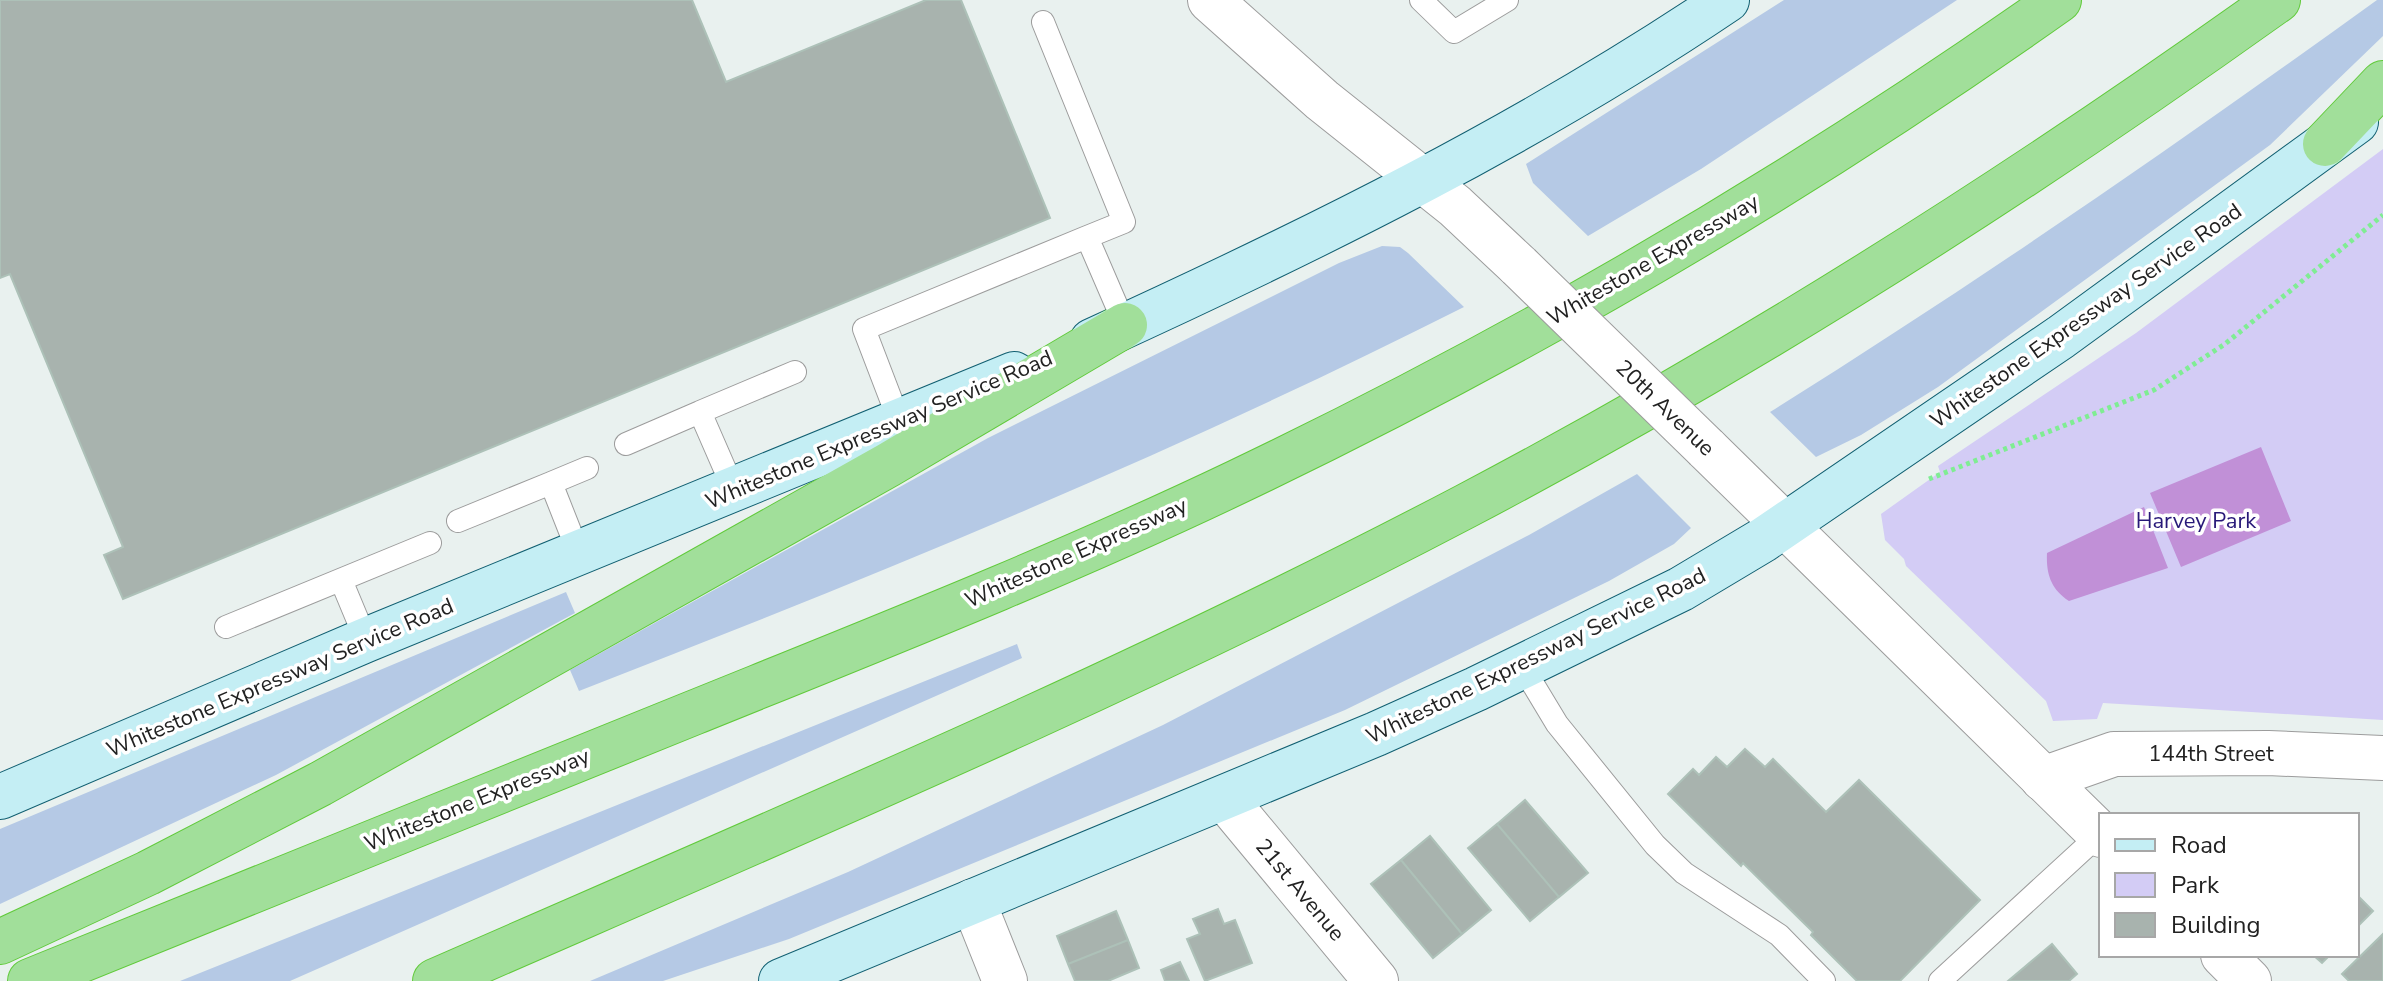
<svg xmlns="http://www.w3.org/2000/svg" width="2383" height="981" font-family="'Nunito Sans',sans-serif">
<rect width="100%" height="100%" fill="#e9f1ef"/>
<path fill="#b5c9e5" d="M1784,0h173l-256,169 -113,67 -55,-53 -7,-19z
M2377,0h6v36l-113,109 -332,242 -77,48 -45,22 -46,-45c208,-130 409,-269 607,-412z
M1382,246l18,1 8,6 56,54c-287,145 -585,268 -885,384l-9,-21 418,-232 351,-175z
M1637,474l54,54 -17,16 -65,37 -264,129 -556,229 -126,42h-73l258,-109 315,-147 366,-190z
M566,592l9,21 -299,162 -276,129v-75z
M1017,644l5,14 -732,323h-110z"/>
<path fill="#d3ccf5" d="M2383,149v571l-280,-17 -6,16 -44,2 -7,-20 -140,-135 -2,-7 -19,-19 -4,-26 59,-42 -2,-6 198,-133z"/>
<path fill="#c190d7" d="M2261,447l30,74 -110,46 -31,-74z
M2144,507l24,61 -99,33c-18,-12 -23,-27 -22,-48z"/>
<path fill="#a8b3ae" stroke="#adc1b8" stroke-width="2" d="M0,0h692l34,82 200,-82h35l89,218 -927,381 -19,-44 19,-8 -113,-273 -10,4z
M1745,749l20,18 8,-8 53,53 33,-32 121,120 -80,81h-43l-46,-46 2,-3 -70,-69 -2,3 -73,-72 25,-25 6,6 17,-18 11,10z
M1525,800l63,73 -29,24 -62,-73z
M1497,824l62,73 -29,24 -62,-73z
M1430,836l61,74 -29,24 -61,-74z
M1401,860l61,74 -29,24 -62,-74z
M2357,895l16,16 -16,16z
M1218,909l6,15 11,-4 17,43 -47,18 -18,-42 13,-5 -7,-15z
M1116,911l12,29 -60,24 -11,-28z
M2383,934v47h-34l-7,-7z
M1128,940l11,28 -31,13h-33l-7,-17z
M2052,944l25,30 -8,7h-61z
M2313,955h17l-8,8z
M1180,962l9,19h-24l-4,-11z"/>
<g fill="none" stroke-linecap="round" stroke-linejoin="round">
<g stroke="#9c9c9c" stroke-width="24">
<path id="service" d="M1421,0l33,32 53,-32
M1043,22l81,200 -37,15
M700,412l95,-40
M900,423l-36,-94 223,-92 38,88
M626,444l74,-32 34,78
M551,483l36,-15
M458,521l93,-38 28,71
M341,580l25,60
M226,627l204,-84
M1522,666l35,58 98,121 29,28 95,62 45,46
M1940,981l160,-147"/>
</g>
<g stroke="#9c9c9c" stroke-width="46">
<path id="minor" d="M2043,779l71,-25 154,-1 115,5
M1225,799l151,182
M973,901l32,80"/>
</g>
<g stroke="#9c9c9c" stroke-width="46">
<path id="tertiary" d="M1210,0l112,100 133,106 64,60
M1706,448l395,387
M2223,955l26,26"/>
</g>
<g stroke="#115f71" stroke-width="46">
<path id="secondary" d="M1092,341c219,-100 435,-206 635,-341
M0,797l366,-157 648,-266
M781,981l595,-247 100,-45 205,-100 82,-49 298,-203 295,-215"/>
</g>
<g stroke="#61ca3b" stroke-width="46">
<path id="motorway" d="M2325,144l58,-61
M0,942l148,-69 172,-89 568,-319 237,-140
M30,981c221,-89 442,-179 663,-268 183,-74 366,-146 544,-231 287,-137 562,-298 822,-482
M435,981c347,-152 696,-299 1031,-475 283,-149 552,-320 812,-506"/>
</g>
<path stroke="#7fed93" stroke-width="5" stroke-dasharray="4 4" stroke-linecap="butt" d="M1929,479l225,-89 71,-46 158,-129"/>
<use href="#service" stroke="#fff" stroke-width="22"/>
<use href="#minor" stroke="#fff" stroke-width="44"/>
<use href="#tertiary" stroke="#fff" stroke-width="44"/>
<use href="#secondary" stroke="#c4eef4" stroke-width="44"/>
<use href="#motorway" stroke="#a1df9a" stroke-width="44"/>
<g stroke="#9c9c9c" stroke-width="46" stroke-linecap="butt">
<path id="tertiary-bridge" d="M1519,266l187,182"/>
</g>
<use href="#tertiary-bridge" stroke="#fff" stroke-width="44"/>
</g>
<g text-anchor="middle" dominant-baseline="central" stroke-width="7" stroke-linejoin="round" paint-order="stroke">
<g font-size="22" fill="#222" stroke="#fff">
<text transform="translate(1653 260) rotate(-30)">Whitestone Expressway</text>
<text transform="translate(2086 316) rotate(-35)">Whitestone Expressway Service Road</text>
<text transform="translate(1665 408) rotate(44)">20th Avenue</text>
<text transform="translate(879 430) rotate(-23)">Whitestone Expressway Service Road</text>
<text transform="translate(1076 553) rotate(-24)">Whitestone Expressway</text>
<text transform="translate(1536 656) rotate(-26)">Whitestone Expressway Service Road</text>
<text transform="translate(280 678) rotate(-23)">Whitestone Expressway Service Road</text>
<text x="2211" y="754">144th Street</text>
<text transform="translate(477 800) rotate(-22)">Whitestone Expressway</text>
<text transform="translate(1300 890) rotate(50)">21st Avenue</text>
</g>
<g font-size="22" fill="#271878" stroke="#fff">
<text x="2196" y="521">Harvey Park</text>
</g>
</g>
<rect x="2099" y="813" width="260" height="144" fill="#ffffff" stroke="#a7a7a7" stroke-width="2"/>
<rect x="2115" y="839" width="40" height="12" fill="#c4eef4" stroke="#a7a7a7" stroke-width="2"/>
<text x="2171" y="853" font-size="24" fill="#222222">Road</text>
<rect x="2115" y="873" width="40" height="24" fill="#d3ccf5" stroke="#a7a7a7" stroke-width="2"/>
<text x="2171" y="893" font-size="24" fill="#222222">Park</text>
<rect x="2115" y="913" width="40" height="24" fill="#a8b3ae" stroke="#a7a7a7" stroke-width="2"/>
<text x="2171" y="933" font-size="24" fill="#222222">Building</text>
</svg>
